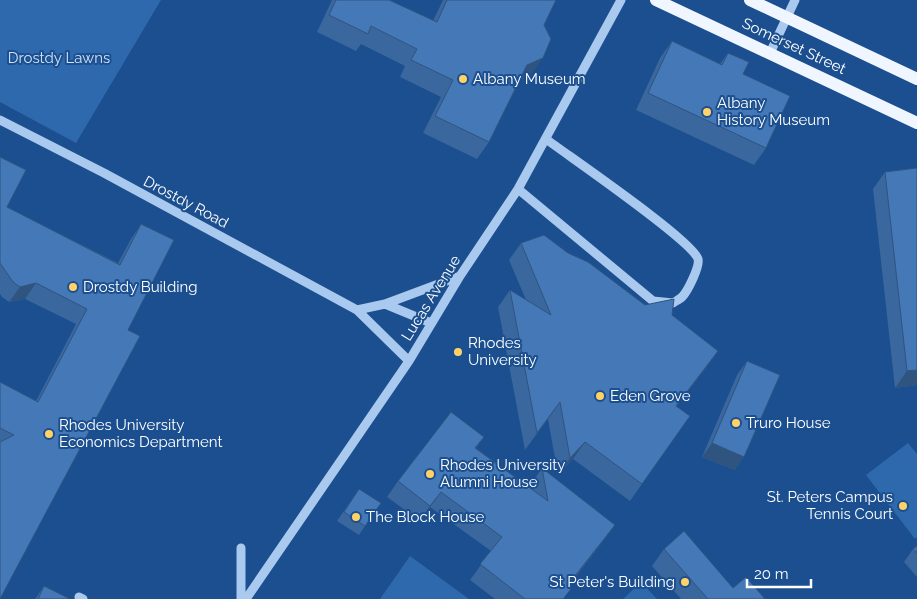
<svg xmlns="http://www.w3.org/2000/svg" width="917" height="599" font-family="Raleway,sans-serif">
<rect width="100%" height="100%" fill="#1b4f8f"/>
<path fill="#2e69ad" d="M0,0h161l-85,143 -76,-41z
M908,443l9,11v83l-2,2 -49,-64z
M410,556l59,43h-89z
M641,582l16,17h-34z"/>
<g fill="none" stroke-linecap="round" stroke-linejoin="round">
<path stroke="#a9c9ee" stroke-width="9" d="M770,53l25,-53
M0,120l104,53 253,137 52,51
M518,189l135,112 20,2c3,-2 7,-4 9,-6 6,-6 18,-31 16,-38 -6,-19 -128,-102 -152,-120
M385,304l75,-28
M357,310l28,-6 46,19
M79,597l4,2
M241,599v-51
M246,599l163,-238 51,-85 58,-87 103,-189"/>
<path stroke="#f0f6ff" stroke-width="12" d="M656,0l261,123
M750,0l167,79"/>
</g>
<path fill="#3a679d" d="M332,0h57l44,21 10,-21h113l-12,25 -13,50 -11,5 -31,62 -12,17 -54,-26 18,-36 -41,-20 5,-11 -44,-22 -5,7 -39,-19z
M672,41l48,23 8,-11 15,21 23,74 -12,17 -118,-55 24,-52z
M0,157l7,50 111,56 13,-24 10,-15 -13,106 -128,269v-217l36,19 40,-77 -51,-25 -16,3 -7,-5 -2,-3z
M917,168v217l-22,3 -22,-199 12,-17z
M521,243l47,10 77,52 27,10 46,36 -12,17 -30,39 14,9 -60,85 -57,-42 -15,16 -10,-56 -23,31 -27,-143 12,-17 16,10 -17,-40z
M747,361l-12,109 -33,-13 35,-82z
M484,437l-8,11 56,42 -1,-6 11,-16 73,57 -11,15 -36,47 -4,12h-69l-25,-19 21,-29 -61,-44 -10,14 -33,-24 11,-16z
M359,489l22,14 -22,32 -22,-14z
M917,546v31l-13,-15 9,-13z
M664,549l69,39 32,11h-84l-29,-33z
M44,586l26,13h-35z"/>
<path fill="#305480" d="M543,58l-12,17 -16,6 12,-16z
M36,283l-11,16 -16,3 11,-15z
M718,351l-12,17 -42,55 12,-17z
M917,370v15l-22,3 12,-17z
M560,402l-12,17 -23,31 12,-17z
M585,442l-12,17 -15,16 12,-17z
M712,443l32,14 -9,13 -33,-13z
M441,492l-11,15 -10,14 10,-15z
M615,525l-11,15 -46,59 9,-13z"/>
<path fill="#4478b7" stroke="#305480" d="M336,0h53l48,22 10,-22h109l-12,25 7,14 -8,19 -16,7 -38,77 -54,-26 18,-36 -42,-20 6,-11 -46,-23 -3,8 -39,-19z
M672,41l50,24 6,-12 21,9 -6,12 47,22 -24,52 -118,-55z
M0,157l26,13 -19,37 113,58 21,-41 33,16 -46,90 12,6 -140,263v-157l14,-7 -14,-7v-46l38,20 49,-93 -51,-26 -16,4 -7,-5 -13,-19z
M917,168v202l-10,1 -22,-199z
M544,235l24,18 20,9 57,43 29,-6 -2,16 46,36 -42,55 14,10 -48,68 -57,-42 -15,16 -10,-56 -23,31 -27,-143 41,25 -30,-72z
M747,361l33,14 -36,82 -32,-14z
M451,412l33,25 -9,11 73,53 -6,-33 73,57 -48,61 4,3 -8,10h-38l-45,-35 22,-27 -61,-45 -11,14 -32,-25z
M359,489l22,14 -16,23 -21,-14z
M684,531l49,57 13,-11 19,22h-57l-44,-50z
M917,546v7l-4,-4z
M44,586l26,13h-32z"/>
<g fill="#ffd166" stroke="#1b4f8f" stroke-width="2">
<circle cx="463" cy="79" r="5"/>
<circle cx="707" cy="112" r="5"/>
<circle cx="73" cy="287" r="5"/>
<circle cx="458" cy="352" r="5"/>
<circle cx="600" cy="396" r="5"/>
<circle cx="736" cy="423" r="5"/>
<circle cx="49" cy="434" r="5"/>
<circle cx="430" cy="474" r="5"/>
<circle cx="903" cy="506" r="5"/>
<circle cx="356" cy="517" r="5"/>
<circle cx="685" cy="582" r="5"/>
</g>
<g text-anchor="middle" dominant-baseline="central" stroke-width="4" stroke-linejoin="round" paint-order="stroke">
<g font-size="15" fill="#fff" stroke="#1b4f8f">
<text transform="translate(794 46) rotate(25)">Somerset Street</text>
<text transform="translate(186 202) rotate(28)">Drostdy Road</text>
<text transform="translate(431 298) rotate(-58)">Lucas Avenue</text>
</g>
<g font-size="15" fill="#cfe3fa" stroke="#1b4f8f">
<text x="59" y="58">Drostdy Lawns</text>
</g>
<g font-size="15" fill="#fff" stroke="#1b4f8f" text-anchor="start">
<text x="473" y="79">Albany Museum</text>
<text x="717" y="103">Albany<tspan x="717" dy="17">History Museum</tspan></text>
<text x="83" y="287">Drostdy Building</text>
<text x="468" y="343">Rhodes<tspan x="468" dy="17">University</tspan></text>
<text x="610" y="396">Eden Grove</text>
<text x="746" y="423">Truro House</text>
<text x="59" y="425">Rhodes University<tspan x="59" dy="17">Economics Department</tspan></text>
<text x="440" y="465">Rhodes University<tspan x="440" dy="17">Alumni House</tspan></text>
<text x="893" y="497" text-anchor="end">St. Peters Campus<tspan x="893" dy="17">Tennis Court</tspan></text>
<text x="366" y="517">The Block House</text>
<text x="675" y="582" text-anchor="end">St Peter's Building</text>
</g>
</g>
<path d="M747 579v8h64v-8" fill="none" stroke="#ffffff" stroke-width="2.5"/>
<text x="754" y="579" font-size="15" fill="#ffffff" stroke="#1b4f8f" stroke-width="4" paint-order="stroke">20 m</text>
</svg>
